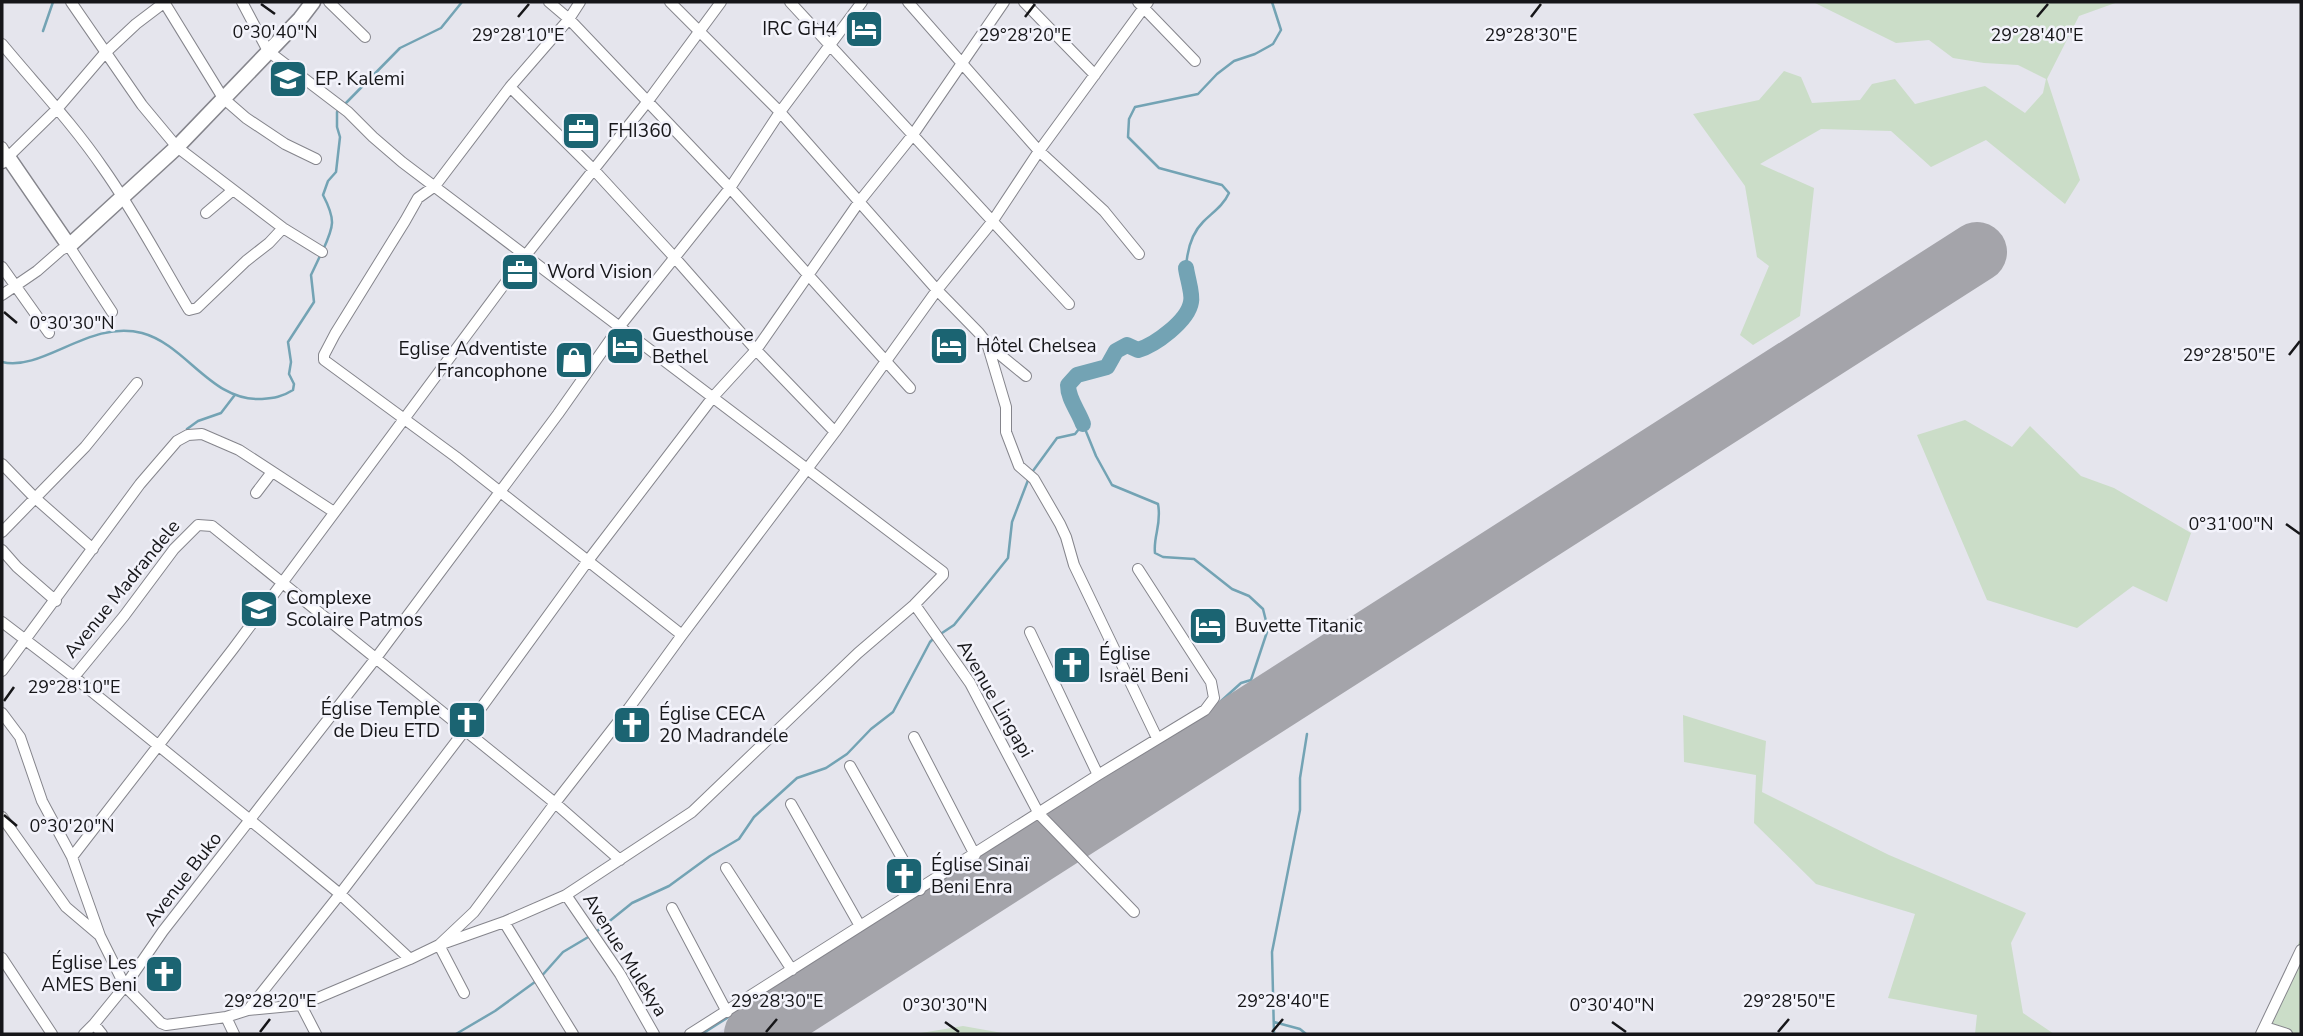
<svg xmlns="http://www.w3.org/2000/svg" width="2303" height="1036" font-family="'Nunito Sans',sans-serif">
<rect width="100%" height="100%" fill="#e5e5ed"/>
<path fill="#dadae9" d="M1979,231l17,29 -1190,774h-90z"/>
<path fill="#cbddc8" d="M1813,2h305l-39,14 -32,63 33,101 -15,24 -79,-64 -55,27 -40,-36 -70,-2 -61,35 54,24 -14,128 -47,29 -13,-10 29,-69 -12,-9 -12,-71 -52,-72 66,-14 25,-29 17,6 11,26 48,-3 12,-16 23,-5 20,25 70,-18 40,27 18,-20 3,-14 -28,-14 -34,-2 -31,-5 -24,-18 -33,3z
M1965,420l47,27 18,-21 51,50 33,12 77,45 -24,69 -34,-16 -56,42 -90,-28 -70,-165z
M1683,715l83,26 -4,51 127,63 137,58 -15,30 12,70 31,21h-79l2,-19 -89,-17 27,-84 -99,-30 -62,-61 2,-48 -72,-13z
M2301,938v96h-45z
M963,1026l45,8h-95h2z"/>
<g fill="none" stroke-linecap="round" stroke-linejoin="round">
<path stroke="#73a3b4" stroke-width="2.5" d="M43,31l10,-29
M344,105l56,-57 41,-20 21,-26
M323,250c11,-24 13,-30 0,-55l5,-14 8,-9 4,-35 -3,-10v-15l2,-2
M1186,268c1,-17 5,-34 17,-46 10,-10 20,-16 26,-29l-7,-8 -63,-17 -31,-31 1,-18 6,-12 63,-13 19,-20 17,-13 21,-7 18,-10 8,-14 -9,-28
M2,362c41,10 88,-43 140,-29 45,12 69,69 120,66 12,-1 20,-2 31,-9l1,-6 -5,-10 2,-12 -3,-20 26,-40 -3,-27 9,-19
M187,429l11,-8 23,-8 13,-17
M939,635l15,-10 54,-67 4,-36 18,-47 27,-37 18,-4 8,-10 13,32 16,29 46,19c4,21 -5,32 -3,49l8,4 31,2 38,30 17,7 14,13 5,20 -17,51 -10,3 -31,28
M1044,815l74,-47
M596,932l36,-29 37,-17 41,-30 29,-17 15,-22 43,-39 29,-10 21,-14 24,-25 22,-17 37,-70 3,-3
M1274,1022l26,7 6,5
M456,1034l39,-23 44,-32 24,-27 27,-16
M702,1034l336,-215
M1274,1034l-2,-82 28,-142v-32l7,-44"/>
<path stroke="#73a3b4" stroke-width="16" d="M1083,424c-5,-14 -15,-25 -15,-39l9,-10 30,-8 9,-16 11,-6 11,5c17,-5 50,-29 53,-48 2,-8 -4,-25 -5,-34"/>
<path stroke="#a4a4aa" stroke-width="60" d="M754,1034l1223,-782"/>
<g stroke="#85858c" stroke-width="12">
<path id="street" d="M71,2l71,103 35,42 106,81 39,24
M164,2l59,96 23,20 39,26 31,15
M329,2l36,35
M549,2l20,17 161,169 180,200
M580,2l-11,17 -59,68 -75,99 -17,12 -13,23 -70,113 -11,21v5l132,97 226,178
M670,2l110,110 157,178 42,43 8,10 19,64v25l13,34 15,13 26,45 6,13 8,28 83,173
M790,2l279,302
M908,2l131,149 65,60 35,43
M1024,2l71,73
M1138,2l57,59
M2,44c34,41 71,80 101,124 32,45 58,95 86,142l8,-2 49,-47 23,-18 14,-15
M510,87l84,83 81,88 81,92 79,82
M2,147l6,10 49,-48 48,-56 31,-29 29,-22
M206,213l27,-23
M2,267l47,66
M2,295l35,-24 24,-21 8,-4 43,66
M987,344l39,32
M2,464l32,33 59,52
M256,493l16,-21
M2,532l83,-85 52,-64
M2,550l15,17 39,34
M915,605l55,78 69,131 95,98
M2,622l72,55 176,143 90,74 70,65 29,-14 65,-23 62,-27 126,-83 166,-159 56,-48 29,-30v-3l-541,-410 -29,-25 -25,-25 -80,-61 -26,-49
M1030,632l68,143
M2,671l138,-187 37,-43 11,-6 14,-1 37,16 95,62
M74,677l50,-61 50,-67 24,-24 14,1 343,277 65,57
M2,713l18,24 22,64 30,56 28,79 25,50 36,37 5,2 60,-8 22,-7 53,-5 109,-46
M914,737l61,118
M850,766l70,124
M791,804l69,122
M2,817l64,90 33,28
M72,857l161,-208 293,-394 122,-154 73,-99
M726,868l66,102
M566,895l54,79 34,60
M672,908l55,104
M504,922l69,112
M2,958l50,76
M464,993l-25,-48 35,-33 81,-109 74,-95 53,-73 153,-203 102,-142 55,-68 47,-71 109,-149
M301,1005l15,29
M248,1010l92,-116 125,-164 122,-168 126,-165 43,-47 103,-148 53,-66 92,-134
M226,1017l8,17
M94,1024l8,10
M2265,1027l22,7
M84,1034l10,-10 31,-38 38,-55 213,-273 182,-244 62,-88 110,-138 50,-76 82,-110
M690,1034l408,-259 107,-65 9,-12 -3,-16 -73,-113
M2261,1034l40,-84"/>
</g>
<g stroke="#85858c" stroke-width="17">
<path id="secondary" d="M2,161l6,-4 61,89 108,-99 123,-128 13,-17"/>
</g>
<use href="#street" stroke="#fff" stroke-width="10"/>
<use href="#secondary" stroke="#fff" stroke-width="14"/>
</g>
<path fill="none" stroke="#161619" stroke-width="2.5" d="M261,4l14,10M518,17l11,-13M1025,17l10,-13M1531,17l10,-13M2037,17l11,-13M4,312l13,11M2289,355l11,-14M2286,524l14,10M4,701l10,-14M4,815l13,11M945,1022l14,10M1612,1022l14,10M260,1032l10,-13M766,1032l11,-13M1272,1032l11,-13M1778,1032l11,-13"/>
<defs>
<g id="hotel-square" transform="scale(2.0125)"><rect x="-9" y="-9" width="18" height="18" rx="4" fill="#1b6472" stroke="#f3f3fb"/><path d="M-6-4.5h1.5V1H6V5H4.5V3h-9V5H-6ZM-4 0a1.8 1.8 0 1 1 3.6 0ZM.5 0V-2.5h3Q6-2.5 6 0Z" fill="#fff"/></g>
<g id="school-square" transform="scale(2.0125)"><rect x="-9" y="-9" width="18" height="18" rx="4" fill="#1b6472" stroke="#f3f3fb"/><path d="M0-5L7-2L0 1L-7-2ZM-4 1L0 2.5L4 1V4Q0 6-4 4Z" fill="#fff"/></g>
<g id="office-square" transform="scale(2.0125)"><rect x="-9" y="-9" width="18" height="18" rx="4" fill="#1b6472" stroke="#f3f3fb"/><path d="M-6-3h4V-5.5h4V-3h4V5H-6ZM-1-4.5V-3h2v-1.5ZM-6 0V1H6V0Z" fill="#fff"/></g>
<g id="shop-square" transform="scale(2.0125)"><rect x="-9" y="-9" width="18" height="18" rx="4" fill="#1b6472" stroke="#f3f3fb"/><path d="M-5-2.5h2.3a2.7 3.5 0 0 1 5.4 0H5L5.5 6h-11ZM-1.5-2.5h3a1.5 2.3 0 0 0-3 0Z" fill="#fff"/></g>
<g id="church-square" transform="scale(2.0125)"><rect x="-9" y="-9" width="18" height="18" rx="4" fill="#1b6472" stroke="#f3f3fb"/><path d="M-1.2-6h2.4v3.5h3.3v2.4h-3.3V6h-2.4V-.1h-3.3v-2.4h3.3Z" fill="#fff"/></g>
</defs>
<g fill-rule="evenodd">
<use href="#hotel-square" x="864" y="29"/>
<use href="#school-square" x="288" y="79"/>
<use href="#office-square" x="581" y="131"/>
<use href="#office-square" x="520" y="272"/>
<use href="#hotel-square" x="625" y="346"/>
<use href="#hotel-square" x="949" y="346"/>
<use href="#shop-square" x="574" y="360"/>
<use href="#school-square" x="259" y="609"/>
<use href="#hotel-square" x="1208" y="626"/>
<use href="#church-square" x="1072" y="665"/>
<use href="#church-square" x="467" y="720"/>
<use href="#church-square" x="632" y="725"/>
<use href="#church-square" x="904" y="876"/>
<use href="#church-square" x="164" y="974"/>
</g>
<g text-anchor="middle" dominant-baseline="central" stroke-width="5" stroke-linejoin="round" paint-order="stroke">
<g font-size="19" fill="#161619" stroke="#f3f3fb" text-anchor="start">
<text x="837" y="29" text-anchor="end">IRC GH4</text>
<text x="315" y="79">EP. Kalemi</text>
<text x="608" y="131">FHI360</text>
<text x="547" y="272">Word Vision</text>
<text x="652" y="335">Guesthouse<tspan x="652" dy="22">Bethel</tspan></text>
<text x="976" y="346">Hôtel Chelsea</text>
<text x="547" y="349" text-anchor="end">Eglise Adventiste<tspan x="547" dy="22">Francophone</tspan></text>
<text x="286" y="598">Complexe<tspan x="286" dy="22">Scolaire Patmos</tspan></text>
<text x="1235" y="626">Buvette Titanic</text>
<text x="1099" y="654">Église<tspan x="1099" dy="22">Israël Beni</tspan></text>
<text x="440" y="709" text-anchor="end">Église Temple<tspan x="440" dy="22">de Dieu ETD</tspan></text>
<text x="659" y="714">Église CECA<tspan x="659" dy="22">20 Madrandele</tspan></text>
<text x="931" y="865">Église Sinaï<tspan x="931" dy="22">Beni Enra</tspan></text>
<text x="137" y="963" text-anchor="end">Église Les<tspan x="137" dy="22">AMES Beni</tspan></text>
</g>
<g font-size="19" fill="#161619" stroke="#f3f3fb">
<text transform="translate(122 589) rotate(-51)">Avenue Madrandele</text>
<text transform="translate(995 699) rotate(60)">Avenue Lingapi</text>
<text transform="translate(183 879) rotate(-52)">Avenue Buko</text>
<text transform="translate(625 955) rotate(58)">Avenue Mulekya</text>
</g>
</g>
<g font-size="18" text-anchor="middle" fill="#161619" stroke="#f3f3fb" stroke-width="5" stroke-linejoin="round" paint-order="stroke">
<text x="275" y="38">0°30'40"N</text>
<text x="518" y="41">29°28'10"E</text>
<text x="1025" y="41">29°28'20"E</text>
<text x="1531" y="41">29°28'30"E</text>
<text x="2037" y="41">29°28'40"E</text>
<text x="72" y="329">0°30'30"N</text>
<text x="2229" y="361">29°28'50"E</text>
<text x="2231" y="530">0°31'00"N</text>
<text x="74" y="693">29°28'10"E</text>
<text x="72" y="832">0°30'20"N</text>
<text x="270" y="1007">29°28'20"E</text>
<text x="777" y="1007">29°28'30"E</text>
<text x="1283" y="1007">29°28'40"E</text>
<text x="1789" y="1007">29°28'50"E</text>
<text x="945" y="1011">0°30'30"N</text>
<text x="1612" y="1011">0°30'40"N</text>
</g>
<rect width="2303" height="1036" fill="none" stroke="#161619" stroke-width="7"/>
</svg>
